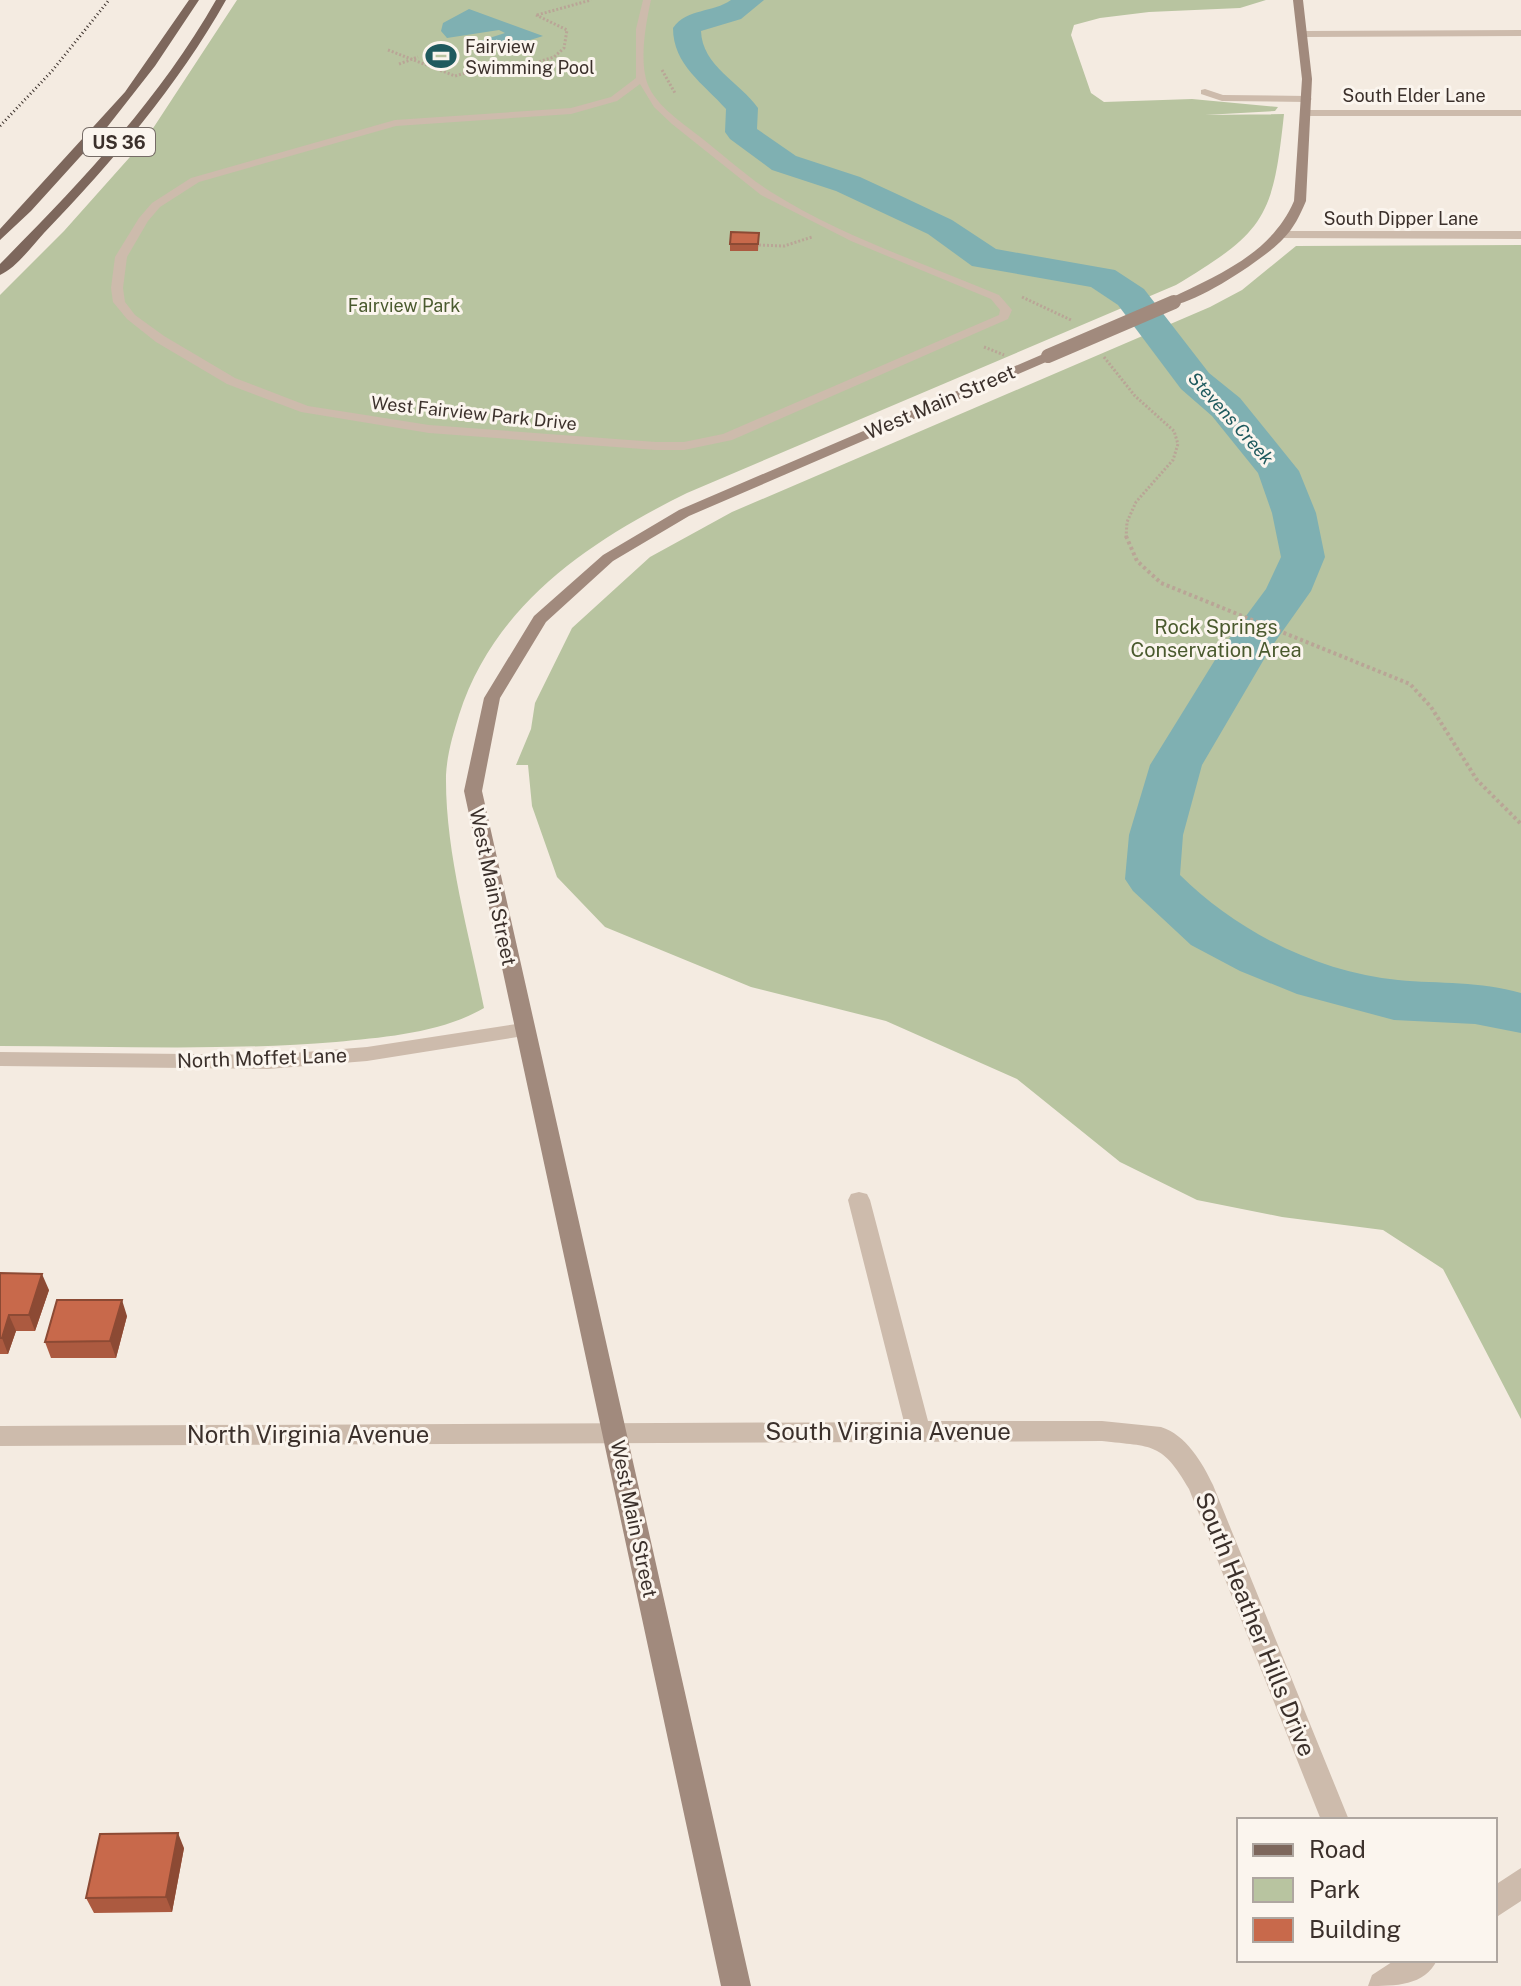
<svg xmlns="http://www.w3.org/2000/svg" width="1521" height="1986" font-family="'Public Sans',sans-serif">
<rect width="100%" height="100%" fill="#f4ebe1"/>
<path fill="#b8c4a0" d="M237,0h1029l-26,8 -91,4 -49,6 -26,7 -3,10 20,58 13,9 88,-3 86,8 -3,4 -70,4 79,-1c-11,103 -18,117 -108,171l-489,208c-99,49 -193,112 -228,222 -6,19 -12,40 -13,60 -1,77 23,158 38,233 -43,25 -98,29 -148,34 -111,9 -224,4 -336,4v-751l64,-64 82,-92z
M1521,245v1174l-78,-150 -60,-39 -101,-13 -85,-17 -77,-38 -103,-83 -131,-58 -135,-34 -146,-60 -48,-50 -25,-71 -4,-41h-12l15,-36 4,-26 37,-75 78,-71 82,-45 478,-205 32,-17 54,-44z"/>
<path fill="#7fb0b2" d="M469,9l74,27 -41,13 -22,-8 25,-8 -6,-3 -52,8 -6,-7 2,-8z"/>
<g fill="none" stroke-linecap="round" stroke-linejoin="round">
<path fill="#7fb0b2" fill-rule="evenodd" d="M731,0h33l-23,19 -40,12c1,35 39,51 57,77l-1,21 39,27 64,21 39,18 53,25 44,29 119,21 29,19 65,84 31,25 59,73 17,42 9,44 -14,34 -41,58 -68,116 -19,70 -3,40c56,56 139,98 218,105 42,4 82,1 123,13v40l-46,-9 -81,-4 -97,-26 -57,-23 -49,-26 -58,-54 -8,-12 4,-44 21,-70 73,-118 43,-58 15,-32 -9,-44 -14,-40 -46,-57 -31,-27 -63,-84 -27,-18 -119,-21 -44,-32 -92,-43 -64,-21 -42,-31 -5,-7 1,-23c-22,-25 -53,-44 -53,-81 14,-20 40,-15 58,-28z"/>
<path stroke="#b9a596" stroke-width="3" stroke-dasharray="2 2" stroke-linecap="butt" d="M537,15l54,-15
M388,50l67,26 27,-8 18,6 54,-17 10,-9 3,-18 -31,-15
M399,64l19,-7
M662,70l13,23
M759,245l25,1 28,-9
M1022,297l49,23
M984,347l20,8
M1104,357l31,39 39,35 4,13 -5,16 -37,42 -9,20 -1,16"/>
<path stroke="#b9a596" stroke-width="4" stroke-dasharray="3 3" stroke-linecap="butt" d="M1126,536l11,25 24,22 249,101 21,23 46,73 44,44"/>
<path fill="#cdbbac" fill-rule="evenodd" d="M643,0h8c-5,22 -11,56 -5,79 6,24 34,42 53,57 23,18 47,40 72,56 70,44 152,71 228,103l13,15 -4,9 -276,121 -48,10h-28l-227,-17 -128,-21 -74,-28 -71,-42 -29,-23 -14,-17 -2,-14 4,-31 24,-39 13,-15 39,-25 204,-58 176,-12 40,-11 25,-19v-49zM640,84l14,23 18,17 89,71 90,46 140,58 9,11 -1,5 -276,119 -39,8h-28l-227,-17 -121,-19 -73,-28 -71,-42 -29,-21 -10,-13 -2,-14 4,-31 21,-36 12,-14 39,-25 197,-56 175,-12 46,-13z"/>
<path fill="#cdbbac" fill-rule="evenodd" d="M1521,30v6l-215,1 -5,-3 5,-3z
M1205,89l18,6 84,1 5,3 -5,3 -85,-1 -21,-7v-4z
M1521,110v6h-215l-5,-3 5,-3z
M1276,231h245v8l-241,-1 -4,-1z
M523,1023l10,7 -3,5 -163,26 -99,8 -268,-3v-14l268,3 99,-8z
M859,1192l8,2 3,6 58,221h174l59,6c25,8 41,35 52,58l136,335h-28l-132,-331c-27,-47 -36,-42 -87,-48l-1102,5v-20l904,-4 -56,-222 3,-6z
M1521,1868v33l-26,17v-33z
M1395,1960h42c-12,26 -42,26 -69,26l4,-11z"/>
<path fill="#a18a7d" fill-rule="evenodd" d="M1293,0h10l9,79 -6,122c-6,14 -12,27 -23,38 -16,18 -91,68 -114,66v-6c49,-24 102,-45 125,-98l8,-122z
M1048,352l5,1v6l-364,157 -76,45 -67,61 -46,76 -18,93 269,1195h-30l-257,-1195 20,-93 50,-82 69,-61 76,-45z"/>
<path fill="#7d675c" fill-rule="evenodd" d="M189,0h10l-44,66 -47,60 -77,85 -31,29v-11l125,-137z
M216,0h10c-49,87 -113,161 -182,233 -12,13 -28,35 -44,42v-11c81,-82 159,-164 216,-264z"/>
<path stroke="#3b302b" stroke-width="3" stroke-dasharray="1 3" stroke-linecap="butt" d="M0,126l52,-55 57,-71"/>
<path stroke="#a18a7d" stroke-width="14" d="M1048,356l126,-54"/>
</g>
<path fill="#ac5a40" d="M759,233l-1,18h-28v-7z
M0,1273l49,17 -14,41h-19l-8,23h-8z
M127,1316l-11,42h-65l-6,-16z
M184,1848l-12,64 -78,1 -8,-15z"/>
<path fill="#8c4a34" d="M42,1274l7,16 -14,41 -6,-16z
M122,1300l5,16 -11,42 -6,-17z
M9,1315l7,16 -8,23 -6,-16z
M178,1833l6,15 -12,64 -6,-15z"/>
<path fill="#c8694b" stroke="#8c4a34" stroke-width="2" d="M731,232l28,1 -1,11h-28z
M0,1273l42,1 -13,41h-20l-7,23h-2z
M57,1300h65l-12,41 -65,1z
M178,1833l-12,64 -80,1 14,-64z"/>
<defs>
<g id="stadium-bare" transform="scale(2.4)"><path d="M0-5a6.5 5 0 1 0 0 10a6.5 5 0 1 0 0-10ZM-3.5-1.8h7v3.6h-7Z" fill="#1f5a5e" stroke="#fbf5ee" stroke-width="2.5" paint-order="stroke"/></g>
</defs>
<g fill-rule="evenodd">
<use href="#stadium-bare" x="441" y="56"/>
</g>
<g text-anchor="middle" dominant-baseline="central" stroke-width="6" stroke-linejoin="round" paint-order="stroke">
<g font-size="18" fill="#3b302b" stroke="#fbf5ee" text-anchor="start">
<text x="465" y="46">Fairview<tspan x="465" dy="21">Swimming Pool</tspan></text>
</g>
<g font-size="18" fill="#3b302b" stroke="#fbf5ee">
<text x="1414" y="95">South Elder Lane</text>
<text x="1401" y="218">South Dipper Lane</text>
<text transform="translate(474 413) rotate(6)">West Fairview Park Drive</text>
</g>
<rect fill="#fbf5ee" stroke="#756b66" stroke-width="2" x="83" y="128" width="72" height="28" rx="6"/>
<g font-size="18" font-weight="bold" fill="#3b302b">
<text x="119" y="142">US 36</text>
</g>
<g font-size="18" fill="#4a5a2e" stroke="#fbf5ee">
<text x="404" y="305">Fairview Park</text>
</g>
<g font-size="18" font-style="italic" fill="#1f5a5e" stroke="#fbf5ee">
<text transform="translate(1231 418) rotate(48)">Stevens Creek</text>
</g>
<g font-size="20" fill="#3b302b" stroke="#fbf5ee">
<text transform="translate(940 402) rotate(-23)">West Main Street</text>
<text transform="translate(493 887) rotate(78)">West Main Street</text>
<text transform="translate(262 1058) rotate(-2)">North Moffet Lane</text>
<text transform="translate(634 1519) rotate(78)">West Main Street</text>
</g>
<g font-size="20" fill="#4a5a2e" stroke="#fbf5ee">
<text x="1216" y="627">Rock Springs<tspan x="1216" dy="23">Conservation Area</tspan></text>
</g>
<g font-size="24" fill="#3b302b" stroke="#fbf5ee">
<text x="888" y="1431">South Virginia Avenue</text>
<text x="308" y="1434">North Virginia Avenue</text>
<text transform="translate(1256 1624) rotate(68)">South Heather Hills Drive</text>
</g>
</g>
<rect x="1237" y="1818" width="260" height="144" fill="#fbf5ee" stroke="#aea6a0" stroke-width="2"/>
<rect x="1253" y="1844" width="40" height="12" fill="#7d675c" stroke="#aea6a0" stroke-width="2"/>
<text x="1309" y="1858" font-size="24" fill="#3b302b">Road</text>
<rect x="1253" y="1878" width="40" height="24" fill="#b8c4a0" stroke="#aea6a0" stroke-width="2"/>
<text x="1309" y="1898" font-size="24" fill="#3b302b">Park</text>
<rect x="1253" y="1918" width="40" height="24" fill="#c8694b" stroke="#aea6a0" stroke-width="2"/>
<text x="1309" y="1938" font-size="24" fill="#3b302b">Building</text>
</svg>
